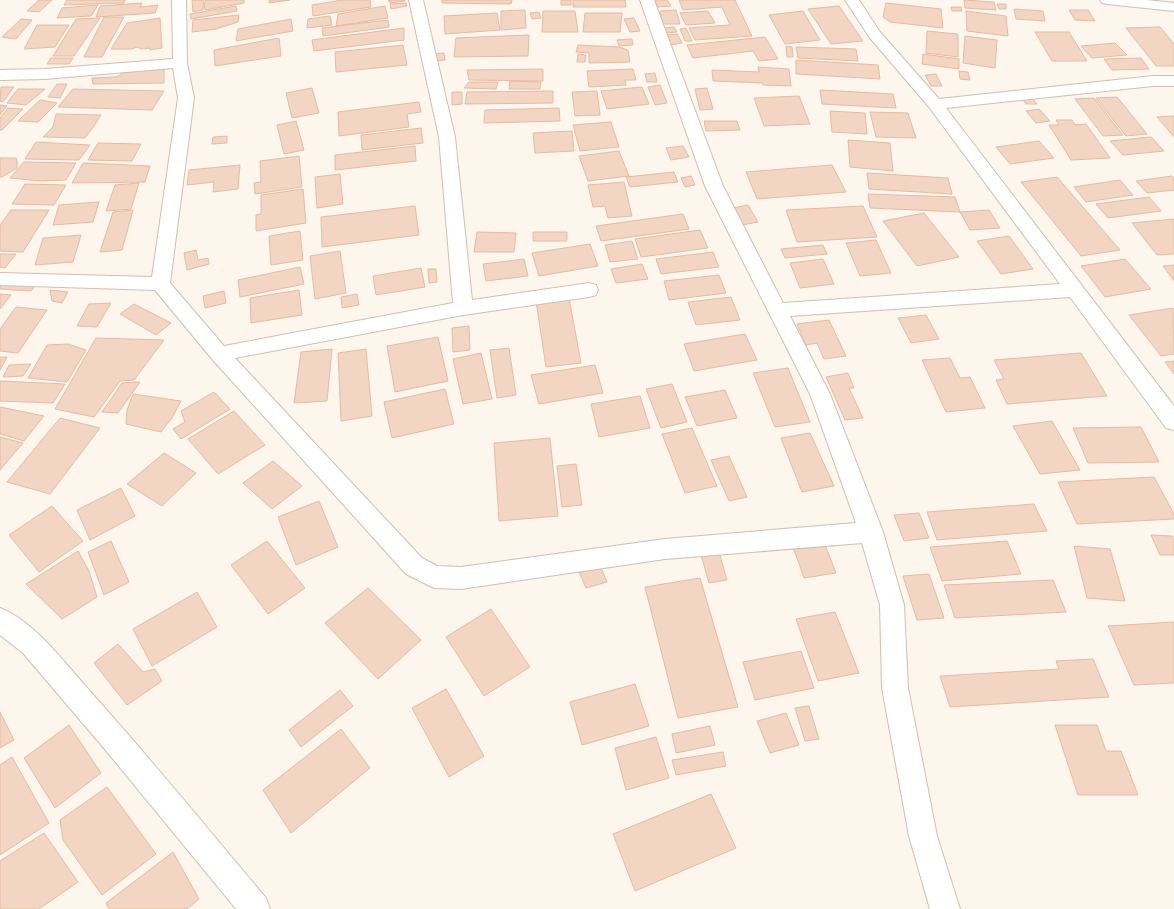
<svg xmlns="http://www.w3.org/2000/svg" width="1174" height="909" font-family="'PT Sans Narrow',sans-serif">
<rect width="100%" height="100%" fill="#fdf6ec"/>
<path fill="#f3d5c3" stroke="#e6bba3" d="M39,0h13l-13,12 -12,-1z
M67,0h58l-1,3 -60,2z
M192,0h12l-1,10 -10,2z
M206,0h38v3l-39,7 -1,-6z
M269,0h21l-21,3z
M342,0h28l1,7 -58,9 -1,-11z
M388,0h17v1l-15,2z
M442,0h70l-1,4 -69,-1z
M561,0h10v5h-10z
M573,0h52l1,7h-53z
M654,0h13l4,6 -13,1z
M679,0h56l17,36 -57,4 -6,-12 41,-3 -8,-18 -39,3z
M964,0l30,2 2,8 -31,-2z
M142,3l-2,4 18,-2 -3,8 -59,4 4,-11z
M406,3l1,3 -16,3 -1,-5z
M886,3l55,6 2,19 -53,-6 -7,-5z
M997,4h9v5h-7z
M98,5l-7,11 -34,2 5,-10z
M236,6l1,5 -46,8 -1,-5z
M385,6l3,12 -52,8 2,-12z
M839,6l24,35 -32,3 -23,-35z
M951,7h10l1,4h-10z
M1014,9l29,2 2,10 -29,-2z
M525,10l1,18 -25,2v-19z
M676,10l4,14h-17l-3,-13z
M1069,10h19l7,11 -20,-1z
M543,11h32l3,21h-36z
M708,11l7,12 -29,2 -6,-12z
M803,11l17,29 -35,4 -16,-29z
M966,11l40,5 2,20 -41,-5z
M539,12l2,6 -9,1 -2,-6z
M497,13l3,17 -55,4 -1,-18z
M585,13h37l-2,19h-37z
M239,15l-1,7 -22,7 -24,3 1,-12z
M330,16l2,9 -25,3 1,-9z
M104,17h20l-22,40h-18z
M100,18l-26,38h-21l23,-37z
M160,18l2,30 -12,2v-2l-8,1 -5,-2 -5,2h-21l16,-26z
M634,18l6,13 -10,1 -6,-13z
M21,19l11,1 -16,19 -14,-2z
M291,19l2,12 -57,10 2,-12z
M388,20l1,7 -66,9 -1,-8z
M37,25h32l-14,22 -31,2z
M674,27l3,5 -12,1 -2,-5z
M1160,27l14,17v22h-18l-30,-38z
M404,28v12l-90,11 -2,-11z
M686,28l6,13h-7l-5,-12z
M927,31l31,3v23l-32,-4z
M1035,32h34l18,29h-35z
M677,34l5,9 -11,2 -5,-10z
M529,35l-1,21 -74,1 2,-19z
M965,36l32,4 -2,28 -32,-5z
M765,37l13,22 -19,2 -6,-10 -60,7 -6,-13z
M279,38l2,18 -66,10 -1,-16z
M632,39l1,6 -14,1 -2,-6z
M1115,43l12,12 -35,3 -11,-12z
M403,45l4,20 -71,7 -1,-20z
M578,45l41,2 9,3 2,12 -41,1v-10l-13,-1z
M786,46l6,1 1,10h-6z
M796,47l60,2 2,12 -60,-3z
M444,53l1,7 -10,1 -4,-7z
M578,54l8,1 -1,7h-8z
M923,54l36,5v10l-37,-5z
M51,58h22l-4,6h-22z
M1141,58l8,11 -37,1 -8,-11z
M796,60l82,5 2,14 -84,-5z
M758,67l31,2 2,17 -28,-1v-2l-50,-2 -1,-11 47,2z
M164,69v14l-71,1 -1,-6 23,-1 6,-2 2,-5z
M543,69v12l-74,-1 -2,-10z
M633,69l3,11h-11l1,5 -37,2 -2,-16z
M959,71l9,1 2,8 -10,-1z
M655,73l2,9h-10l-2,-8z
M936,74l6,12h-11l-6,-11z
M510,81l31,1 -1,7h-31z
M469,82h29l-2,7 -32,-1z
M57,84h10l-7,14 -12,-1z
M660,85l7,18 -12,2 -7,-18z
M1,87h13l-11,15 -3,-1z
M642,87l7,17 -42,5 -6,-18z
M312,88l7,25 -27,5 -6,-25z
M707,88l6,21 -13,1 -5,-21z
M18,89h27l-19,16 -19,-2z
M73,89l91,2 -12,19 -94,-3z
M820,90l73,4 3,14 -74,-4z
M553,91v12l-88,1 2,-12z
M597,91l3,24 -25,1 -3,-24z
M452,92h10v12l-10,1z
M799,96l11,28 -46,2 -10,-28z
M1117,97l30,37 -21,2 -30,-38z
M1021,98h11l5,6h-11z
M1094,98l29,37 -20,1 -28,-37z
M40,100l17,3 -19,19 -20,-1z
M419,102l2,10 -14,2 2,13 -70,9 -1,-24z
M0,105l7,1 -7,9z
M8,108l15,1 -21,21h-2v-12z
M559,108l1,13 -76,2 1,-13z
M1039,109l11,12 -14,2 -10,-12z
M830,111l35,2 2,21 -35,-2z
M870,112l38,1 8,25 -40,-1z
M56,114l45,1 -7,11 -9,12 -42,-1 10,-10z
M1174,116v21l-17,-20z
M1056,120h16l3,5 11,-1 24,34 -39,2 -22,-35h10z
M296,121l8,29 -20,4 -7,-29z
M704,121h33l3,9 -34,1z
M611,122l8,25 -39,4 -7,-26z
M421,128l2,15 -61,7 -1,-15z
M572,131l2,20 -39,2 -2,-20z
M227,136v7l-15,1 1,-7z
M1151,137l13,14 -41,4 -13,-14z
M848,140l42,3 3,28 -43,-4z
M1039,141l15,17 -44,6 -14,-17z
M36,142l54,3 -11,15 -54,-1z
M98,143l43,1 -9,17 -44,-1z
M415,146l1,15 -81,9v-15z
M683,146l6,11 -18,3 -5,-12z
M619,151l10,25 -41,5 -9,-25z
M299,156l3,31 -47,7 -1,-11 7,-1 -1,-21z
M0,158h16l1,4v6l-15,9h-2z
M24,162l52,1 -10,17 -27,1 -29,-3z
M83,163l67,3 -5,16 -73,1z
M240,165l-2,24 -25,3 1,-10 -27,3 2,-15z
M832,165l14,27 -89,7 -11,-27z
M674,172l4,10 -48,5 -4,-10z
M867,173l81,5 4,16 -83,-5z
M340,174l3,30 -26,4 -2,-31z
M691,176l4,9 -10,2 -4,-9z
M1172,176l2,2v12l-27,3 -11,-12z
M1057,177l63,73 -39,6 -60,-74z
M1120,180l13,15 -47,7 -12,-15z
M624,182l8,34 -24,2 -3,-12 -12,1 -5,-22z
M139,183l-8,26 -25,2 9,-26z
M25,184l41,1 -12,20 -42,-1z
M303,189l3,34 -50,8v-16l5,-1v-19z
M868,194l87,3 5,15 -90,-4z
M1149,197l12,14 -53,7 -12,-14z
M99,202l-6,20 -40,3 6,-20z
M748,205l10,17 -16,3 -9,-17z
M415,206l4,29 -97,12 -1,-30z
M863,206l14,31 -80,5 -11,-32z
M11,210h38l-26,42 -23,-1v-26z
M133,210l-11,40 -22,2 13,-40z
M989,210l11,18 -30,2 -10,-18z
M924,213l35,44 -42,9 -34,-45z
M683,214l6,15 -88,12 -5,-15z
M1174,219v35l-17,1 -25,-32z
M700,230l8,18 -67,9 -6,-18z
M300,231l3,29 -32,5 -2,-29z
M477,232l39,1 -2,19h-40z
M533,232h34v9h-34z
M81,235l-8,27 -38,3 8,-27z
M1009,236l24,33 -32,5 -24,-33z
M876,240l15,33 -31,3 -14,-33z
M632,241l6,18 -28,3 -5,-17z
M590,244l8,22 -59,10 -7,-23z
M823,245l4,9 -42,4 -4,-9z
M196,250l2,10 10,-2 1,6 -22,6 -3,-17z
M340,251l6,42 -31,6 -5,-43z
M713,252l6,15 -58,7 -5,-15z
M0,254h16l-11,14 -5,-1z
M524,259l4,17 -42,5 -3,-17z
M823,259l11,25 -34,4 -10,-25z
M1125,259l26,30 -46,8 -24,-31z
M642,264l6,15 -32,4 -5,-14z
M1174,265v16l-11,-15z
M300,267l4,17 -64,13 -2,-17z
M421,268l4,19 -49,8 -3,-19z
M428,269h8l1,13 -8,1z
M719,275l7,18 -57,7 -5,-19z
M0,282l36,3 -5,6 -31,-2z
M50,290l18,2 -6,11 -10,-2z
M299,290l3,25 -51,8 -1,-25z
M224,291l2,12 -21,5 -2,-12z
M0,294l11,1 -11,14z
M357,294l2,11 -17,3 -1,-11z
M731,297l9,23 -44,5 -8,-23z
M569,298l12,65 -35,4 -10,-66z
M111,303l-14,24 -20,-1 12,-22z
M134,304l37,19 -15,12 -36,-21z
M16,307l31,3 -29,43 -18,-2v-22z
M1173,308l1,46 -13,2 -32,-41z
M926,315l13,24 -28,4 -13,-25z
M829,320l17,36 -22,3 -7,-16 -11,2 -9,-21z
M469,326l1,24 -17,2 -1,-24z
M745,334l12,26 -63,11 -10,-27z
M438,337l10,44 -53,11 -8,-46z
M96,338l68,2 -30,40 -14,1 -26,36 -39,-8z
M68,344l18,6 -19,32 -39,-4 19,-33z
M509,348l7,47 -19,3 -7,-48z
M332,349l-5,52 -33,2 7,-51z
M366,349l6,67 -31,5 -3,-68z
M481,353l11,46 -29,5 -10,-45z
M1081,353l26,43 -100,8 -11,-24 8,-1 -10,-19z
M0,357h7l-7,13z
M950,358l10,20 10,-1 15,31 -39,4 -24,-52z
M1174,361v13l-9,-12z
M31,364l-8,12 -20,1 6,-12z
M595,365l8,28 -64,11 -8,-29z
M788,368l22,54 -35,5 -22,-54z
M848,373l6,15h-5l14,30 -18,2 -19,-43z
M0,381l65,3 -12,19 -53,-2z
M140,382l-22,31 -16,-1 20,-29z
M672,384l15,38 -26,6 -15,-39z
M445,389l9,35 -62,14 -8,-36z
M725,390l12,28 -40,8 -12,-29z
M214,392l16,17 -49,30 -8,-10 12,-7 -4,-11z
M133,394l48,7 -9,17 -11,14 -35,-8 1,-14z
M640,396l10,32 -51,9 -8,-33z
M0,407l44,9 -20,25 -24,-7z
M234,411l31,34 -47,29 -30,-35z
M60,418l40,10 -50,66 -43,-12z
M1052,421l28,49 -40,4 -27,-48z
M1141,427l18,35 -71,1 -15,-35z
M692,428l25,58 -32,7 -23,-59z
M810,433l24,53 -32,6 -21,-54z
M0,437l23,6 -23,27z
M550,438l8,78 -59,5 -5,-78z
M164,453l32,20 -34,33 -35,-22z
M729,456l18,41 -18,4 -18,-41z
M273,461l29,25 -30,23 -29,-26z
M576,464l6,41 -20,2 -5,-41z
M1154,477l20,37v5l-97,5 -19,-42z
M121,488l14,28 -45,24 -13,-30z
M319,501l19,46 -42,18 -18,-48z
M1034,504l13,27 -110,9 -10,-28z
M52,506l31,35 -44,31 -30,-37z
M919,513l10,25 -25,3 -10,-26z
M1151,535l21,1 2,4v15h-14z
M111,541l18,41 -25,13 -16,-43z
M267,541l38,47 -37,26 -37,-49z
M1007,541l14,33 -79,7 -12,-34z
M824,542l12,31 -32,5 -11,-31z
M1074,546l36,3 15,52 -38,-3z
M78,551l11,20 8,26 -35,22 -36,-35z
M719,552l8,28 -18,3 -8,-28z
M598,560l9,22 -21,6 -9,-21z
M929,574l15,44 -27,2 -14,-44z
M700,578l38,129 -60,11 -33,-131z
M1053,580l13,32 -111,6 -11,-33z
M368,588l53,52 -43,39 -53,-56z
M197,592l20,35 -65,39 -19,-37z
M491,609l39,58 -46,29 -38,-59z
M835,612l24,61 -41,8 -22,-62z
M1174,622v61l-40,2 -26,-59z
M118,644l25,28 12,-3 7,12 -35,24 -33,-42z
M801,651l13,37 -59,12 -12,-38z
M1093,659l16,38 -159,10 -10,-31 119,-7 -3,-8z
M635,684l14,42 -67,19 -12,-43z
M446,689l38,67 -35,21 -37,-69z
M340,690l13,16 -52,41 -12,-17z
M809,706l10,33 -14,2 -10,-33z
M0,712l14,28 -14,8z
M786,713l13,32 -29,8 -13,-32z
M69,725l32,48 -46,35 -31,-50z
M1055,725h42l9,26h15l17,44h-60z
M710,726l5,19 -39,8 -4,-19z
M341,729l29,39 -79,65 -28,-43z
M656,737l13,41 -43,12 -11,-42z
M723,752l3,14 -50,9 -4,-15z
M12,757l37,66 -49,32v-90z
M107,787l49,67 -54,41 -39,-55 -3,-20z
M711,794l25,54 -101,43 -22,-57z
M44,833l34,49 -39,27h-39v-48z
M173,852l26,47 -12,10h-78l-3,-6z"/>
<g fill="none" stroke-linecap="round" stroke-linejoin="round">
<g stroke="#d1beb0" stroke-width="2">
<path id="minor" d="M172,0h14l1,63 7,35 -24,185 54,63 229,-43 -14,-166 -30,-137h14l32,137 17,163 117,-17 7,2 2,5 -2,5 -7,2 -126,18 -228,43 187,200 15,8 24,1 204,-28 191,-16 -46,-129 -105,-208 -65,-186h14l69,186 60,117 277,-19 -131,-177 -59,-69 -25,-38h14l21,32 59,67 214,-23h21v10h-21l-207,22 228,298v24l-8,-2 -96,-131 -280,19 40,78 53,138 21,73 4,83 29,148 23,73h-30l-21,-73 -27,-148 -2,-83 -18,-62 -197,16 -204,30 -27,-1 -28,-14 -194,-215 -57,-69 -155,-5v-12l152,4 26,-179 -5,-30 -128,11 -45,1v-10l45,-1 128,-10z
M1100,0h47l27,3v8l-67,-7 -5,-1z
M0,608c34,13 65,55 89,82 61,68 118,138 177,208l4,11h-34l-128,-156 -85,-100 -23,-18z"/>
</g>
<use href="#minor" fill="#fff" fill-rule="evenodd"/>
</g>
</svg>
